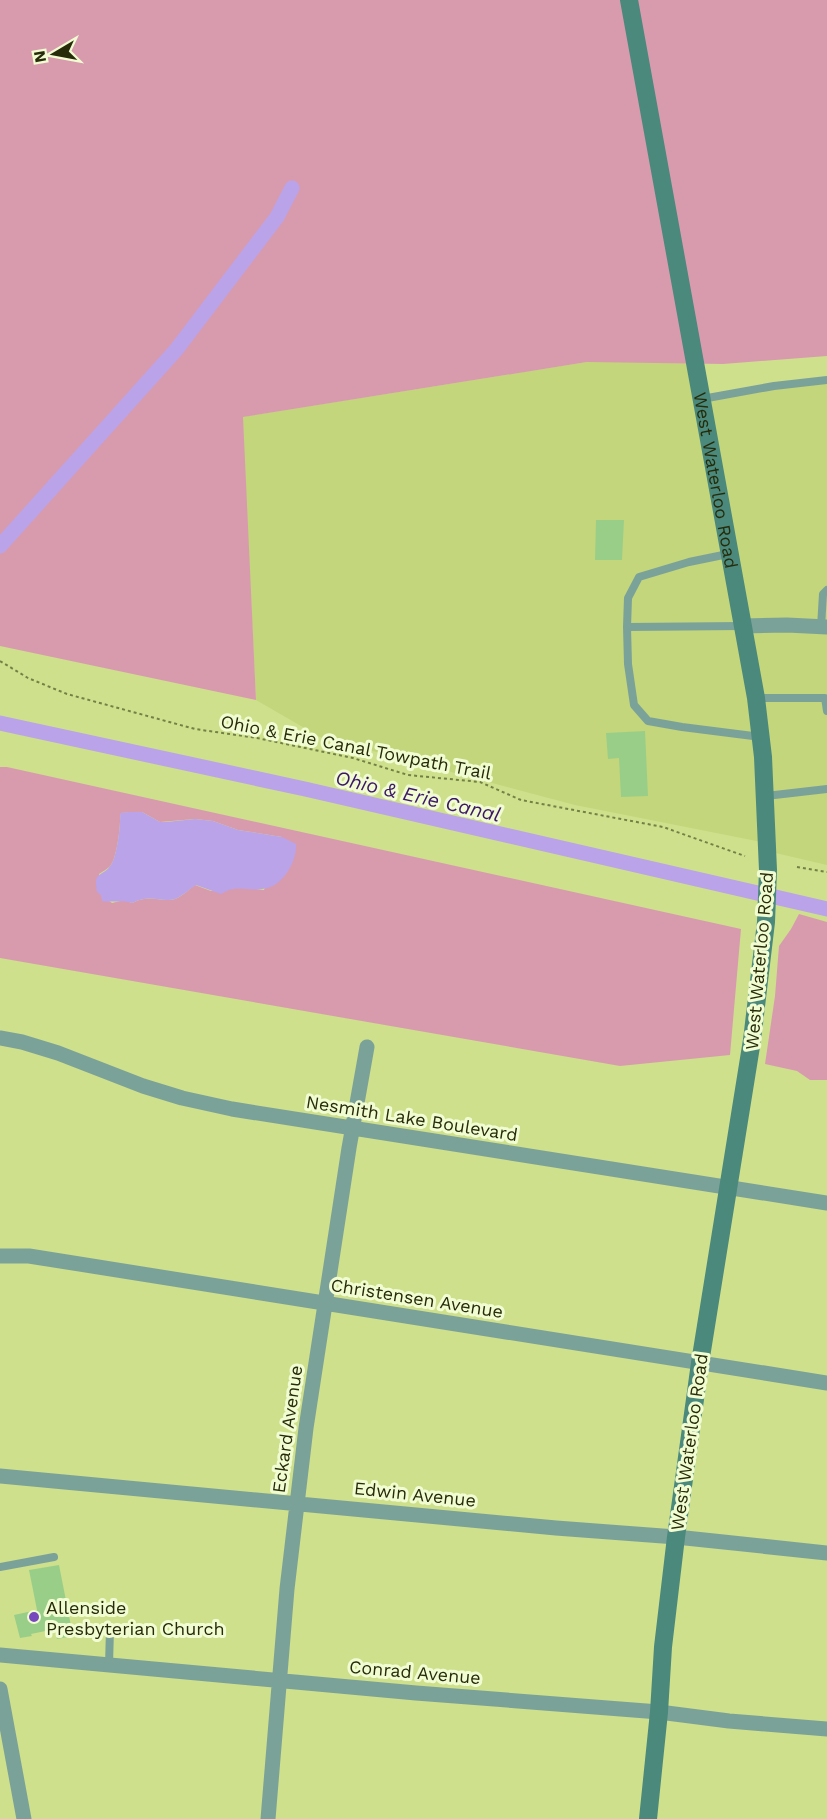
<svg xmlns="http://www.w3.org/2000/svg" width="827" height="1819" font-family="'Work Sans',sans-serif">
<rect width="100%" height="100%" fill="#cee08c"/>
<path fill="#c3d67b" d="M587,362h108l7,36 125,-18v485l-60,-14v-8l-192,-38 -255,-68 -64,-37 -14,-283z"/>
<path fill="#d89bae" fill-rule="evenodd" d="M0,0h827v356l-104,8 -136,-2 -344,55 13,283 -256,-54z
M0,767h7l734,162 -11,126 -110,11 -620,-108zM142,812l18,10 35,-3 18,2 25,9 44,7 -18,53 -22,-3 -31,4 -16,-6c-6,4 -12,11 -20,14 -16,4 -23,-6 -43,4l-8,-3 -12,3 -11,-8 -2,-21c3,-2 9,-5 12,-9 6,-8 10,-41 9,-52z
M799,914l28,8v158h-17l-13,-9 -32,-7 10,-68 4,-50 12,-17z"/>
<path fill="#baa3e9" d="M130,812h12l18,10h6l29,-3 18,2 25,9 44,7 14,7c1,18 -14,44 -34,45 -16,2 -25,-5 -41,5l-25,-9c-7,4 -13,11 -21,14 -16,4 -23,-6 -43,4 -10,-4 -19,0 -30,-2l-1,-6 -4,-3c-4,-22 5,-14 14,-27 6,-8 10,-42 9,-52z"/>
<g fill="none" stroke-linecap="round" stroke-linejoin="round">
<path stroke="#baa3e9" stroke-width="15" d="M0,546l176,-196 101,-133 15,-29
M0,723l305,66 522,120"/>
</g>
<path fill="#99ce89" d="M596,520h28l-2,40h-27z
M645,731l3,65 -27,1 -2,-39 -11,1 -2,-26z
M59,1565l14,71 -16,3 -2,-10 -24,5 1,2 -12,2 -6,-23 23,-5 -8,-40z"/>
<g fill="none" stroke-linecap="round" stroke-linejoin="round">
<path stroke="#748046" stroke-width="2" stroke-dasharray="3 3" stroke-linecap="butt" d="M0,661l28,17 39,16 128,35 62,9 96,20 55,17 72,7 41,18 142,27 82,29
M797,867l30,5"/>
<path stroke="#7ba299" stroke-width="8" d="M702,399l72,-13 53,-6
M728,554l-39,8 -50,15 -11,21 -1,29 1,37 6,41 14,16 34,6 79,10
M627,627l115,-1
M821,627l2,-33 4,-4
M757,698h68l2,13
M766,796l61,-7
M0,1567l54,-10
M109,1665l1,-36"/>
<path stroke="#7ba299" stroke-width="15" d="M743,626l44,-1 40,2
M0,1038l22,4 36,11 85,33 39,12 50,11 595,94
M0,1256h29l798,127
M0,1476l556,52 120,9 151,16
M0,1655l416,38 243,19 70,9 98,8
M0,1689l24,130
M268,1819l19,-230 19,-161 43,-280 18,-101"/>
<path stroke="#4a897c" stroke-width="18" id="s1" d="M629,0l127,698 7,59 5,113 -2,52 -14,118 -52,323 -24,174 -13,110 -4,65 -11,107"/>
</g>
<circle fill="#7747be" stroke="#f2fcd3" stroke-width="2" cx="34" cy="1617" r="6"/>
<g text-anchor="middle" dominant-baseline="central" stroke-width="6" stroke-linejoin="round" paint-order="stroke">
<g font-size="18" fill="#262c09" stroke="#f2fcd3">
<text stroke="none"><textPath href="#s1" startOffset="488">West Waterloo Road</textPath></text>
<text transform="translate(356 747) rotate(11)">Ohio &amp; Erie Canal Towpath Trail</text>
<text transform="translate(759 961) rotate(-85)">West Waterloo Road</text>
<text transform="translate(412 1118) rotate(9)">Nesmith Lake Boulevard</text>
<text transform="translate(417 1298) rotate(9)">Christensen Avenue</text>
<text transform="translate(287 1429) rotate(-82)">Eckard Avenue</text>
<text transform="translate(689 1442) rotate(-82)">West Waterloo Road</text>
<text transform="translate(415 1494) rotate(6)">Edwin Avenue</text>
<text transform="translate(415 1672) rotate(5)">Conrad Avenue</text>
</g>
<g font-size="18" fill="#262c09" stroke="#f2fcd3" text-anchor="start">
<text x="46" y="1607">Allenside<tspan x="46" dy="21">Presbyterian Church</tspan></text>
</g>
<g font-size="20" font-style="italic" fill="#3b1767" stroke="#f2fcd3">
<text transform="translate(418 796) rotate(13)">Ohio &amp; Erie Canal</text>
</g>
</g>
<g transform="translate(54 54) rotate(260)" stroke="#f2fcd3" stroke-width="4.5" paint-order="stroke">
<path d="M0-4.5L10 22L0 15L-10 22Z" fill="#262c09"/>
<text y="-9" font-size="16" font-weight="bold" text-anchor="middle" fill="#262c09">N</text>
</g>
</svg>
